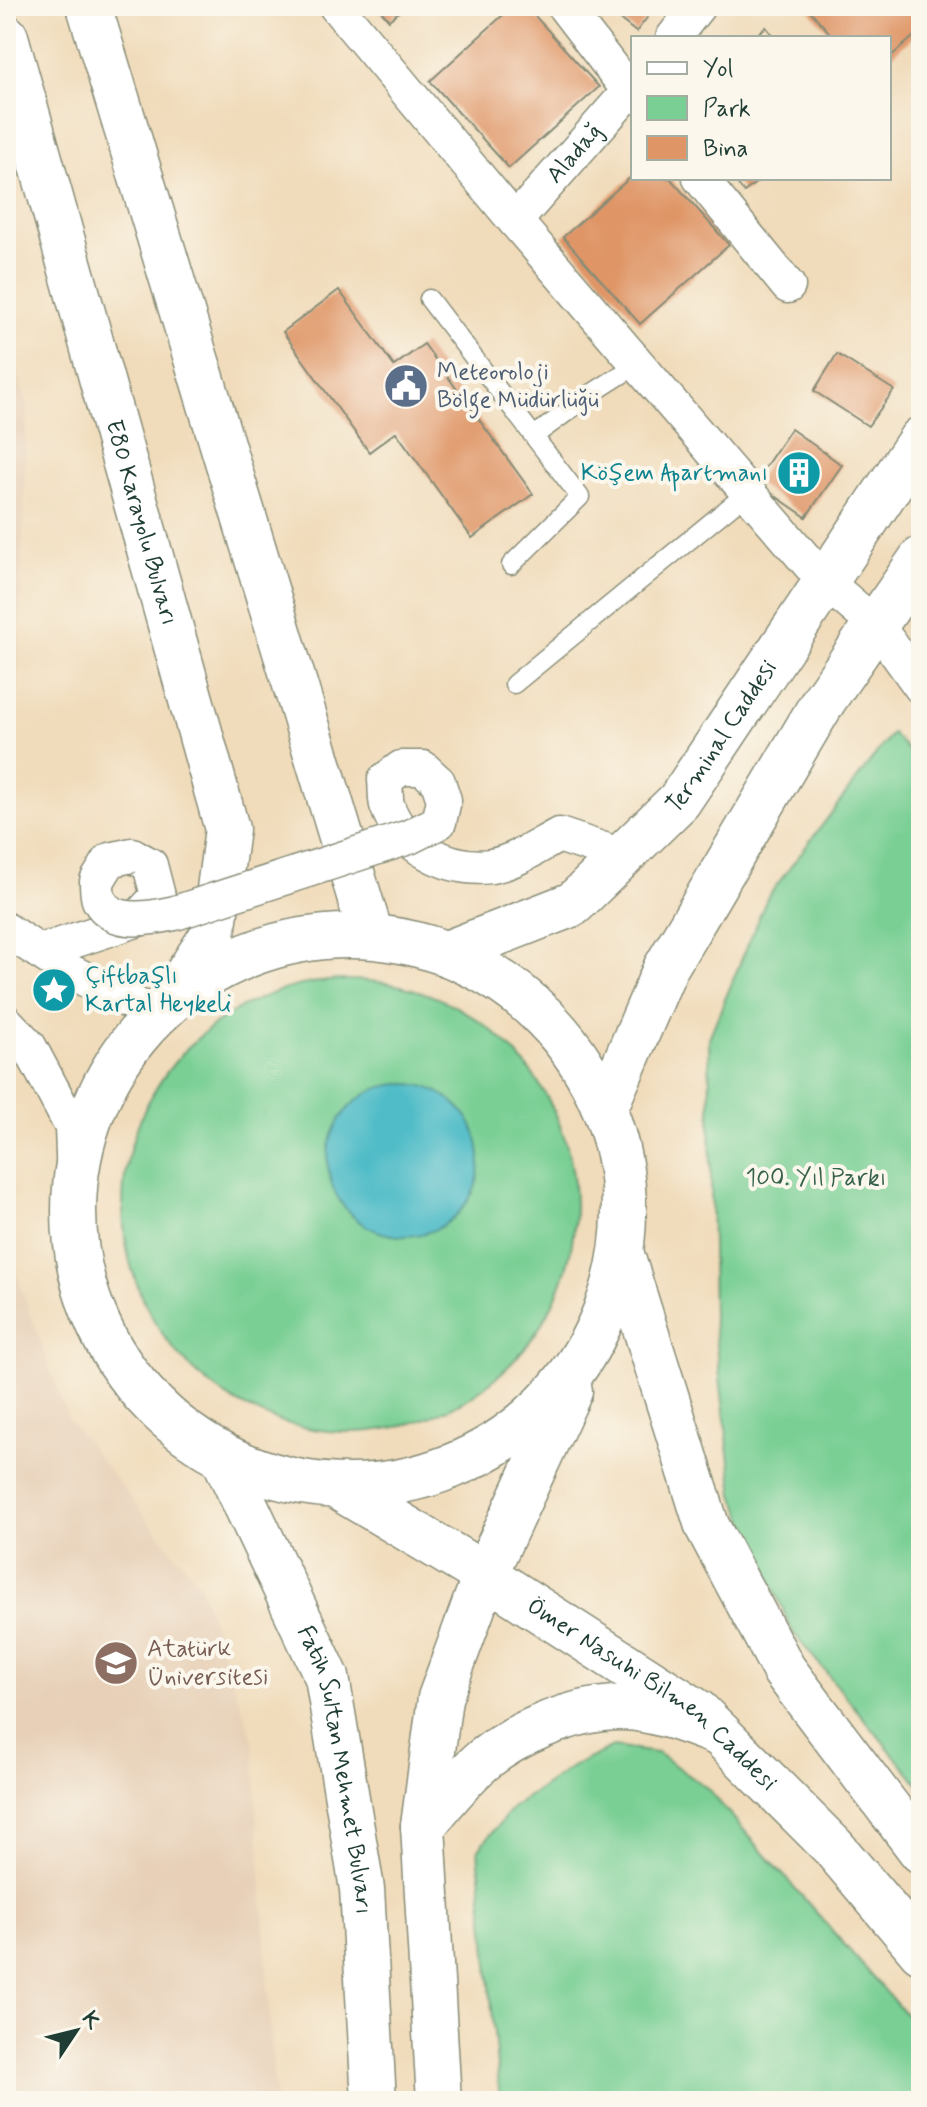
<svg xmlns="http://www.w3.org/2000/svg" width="927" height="2107" font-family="Mynerve,sans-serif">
<rect width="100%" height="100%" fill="#fbf7ec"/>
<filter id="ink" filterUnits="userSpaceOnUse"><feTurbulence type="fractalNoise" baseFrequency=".0125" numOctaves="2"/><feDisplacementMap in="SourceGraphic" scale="16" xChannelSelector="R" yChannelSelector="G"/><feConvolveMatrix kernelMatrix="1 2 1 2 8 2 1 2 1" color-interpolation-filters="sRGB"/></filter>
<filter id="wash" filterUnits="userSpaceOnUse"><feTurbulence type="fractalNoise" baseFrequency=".006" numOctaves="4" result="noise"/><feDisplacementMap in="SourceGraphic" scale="32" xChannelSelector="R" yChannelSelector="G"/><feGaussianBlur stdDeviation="1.8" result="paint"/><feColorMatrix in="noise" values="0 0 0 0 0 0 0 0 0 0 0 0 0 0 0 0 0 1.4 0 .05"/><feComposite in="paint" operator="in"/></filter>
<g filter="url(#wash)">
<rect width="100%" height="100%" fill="#f0dbba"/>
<path fill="#e7d0b7" d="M6,332l21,73 -21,665z
M6,1244l62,175 132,166 53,155 22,361h-269z"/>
<path fill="#79cf94" stroke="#4c8664" stroke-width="2" d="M892,733l29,32v1023l-129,-157 -58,-136 -21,-176 -4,-281 58,-140z
M123 1206a226 226 0 1 1 452 0a226 226 0 1 1-452 0Z
M613,1747l44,6 50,35 214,244v69h-421l-22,-251 35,-43 60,-41z"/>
<path fill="#4fbcc7" stroke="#377c7e" stroke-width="2" d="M328 1160a76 76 0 1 1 152 0a76 76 0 1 1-152 0Z"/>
<g id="blocks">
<path fill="#df9566" d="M377,6h29l-17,14z
M513,6h13l73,81 -90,81 -79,-87z
M603,6h53l-20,26z
M806,6h115v24l-32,28v-20h-55z
M766,27l9,11h-23z
M633,175v3h37l59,67 -89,79 -77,-87z
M733,178h29l-18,14z
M339,290l55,76 30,-22 109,150 -61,44 -76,-106 -27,20 -86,-120z
M837,354l57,36 -26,36 -54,-35z
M791,429l51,36 -36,52 -51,-35z"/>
</g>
</g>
<g filter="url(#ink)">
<use href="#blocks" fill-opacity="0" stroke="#888c77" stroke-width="2"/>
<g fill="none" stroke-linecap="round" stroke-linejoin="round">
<g stroke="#888c77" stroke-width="21">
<path id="lane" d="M429,299l151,198 -69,68
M534,436l60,-44 44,-28
M514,684l234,-192"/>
</g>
<g stroke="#888c77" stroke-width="37">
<g id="street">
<path d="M336,6l179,215 309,360 53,45 44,61"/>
<path d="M564,6l69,90"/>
<path d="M673,38l25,-32"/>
<path d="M700,178l88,108"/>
<path id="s1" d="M515,221l118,-134"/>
<path d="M438,782l-15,-14h-22l-16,12c1,8 0,17 2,25 14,42 62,66 104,61 24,-4 47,-20 68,-31l63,21"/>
<path d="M6,930l65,42 85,43"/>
<path d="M40,952l96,-32 22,-24 -8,-31 -18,-10"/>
<path d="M6,1022l23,24 43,81 2,56"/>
</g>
</g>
<g stroke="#888c77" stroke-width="47">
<g id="secondary">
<path d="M622,1255l85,271 77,144 137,181"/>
<path id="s2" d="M339,1488l146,87 213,137 135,135 88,104"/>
</g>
</g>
<g stroke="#888c77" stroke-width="47">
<g id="primary">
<path id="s3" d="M447,953l126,-49 106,-103 242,-362"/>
<path d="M605,1109l60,-140 159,-269 97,-141"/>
</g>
</g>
<g stroke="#888c77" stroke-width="47">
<g id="highway">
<path d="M89,6l282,929"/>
<path id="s4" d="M6,37l221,792 -14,105 -33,51"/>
<circle cx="349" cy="1211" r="275"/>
<path id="s5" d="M223,1457l104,220 35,212 12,212"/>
<path d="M423,1826c16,-19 32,-39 49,-56 36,-35 102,-63 152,-62 32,1 66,15 96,26"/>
<path d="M439,2101l-16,-275 17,-128 45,-123 85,-184"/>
</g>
</g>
<use href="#lane" stroke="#fff" stroke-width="18"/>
<use href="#street" stroke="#fff" stroke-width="34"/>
<use href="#secondary" stroke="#fff" stroke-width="44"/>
<use href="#primary" stroke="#fff" stroke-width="44"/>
<use href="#highway" stroke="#fff" stroke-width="44"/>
<g stroke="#888c77" stroke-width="37" stroke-linecap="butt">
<path id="street-bridge" d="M132,855l-22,5 -13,21c0,5 0,14 2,19 14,27 53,18 76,13l234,-76 30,-15 5,-22 -6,-18"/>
</g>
<use href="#street-bridge" stroke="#fff" stroke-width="34"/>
</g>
</g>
<defs>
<g id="civic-disc" transform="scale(2.3)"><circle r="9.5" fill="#5c6f8a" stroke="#fbf7ec"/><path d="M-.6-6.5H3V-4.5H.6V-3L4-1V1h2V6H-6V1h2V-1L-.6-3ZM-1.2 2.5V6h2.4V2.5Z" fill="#fff"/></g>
<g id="building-disc" transform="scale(2.3)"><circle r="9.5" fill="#0f9aa8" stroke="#fbf7ec"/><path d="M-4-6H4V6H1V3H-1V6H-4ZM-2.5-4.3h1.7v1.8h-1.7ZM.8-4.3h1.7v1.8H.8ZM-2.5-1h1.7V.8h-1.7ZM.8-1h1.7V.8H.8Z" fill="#fff"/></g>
<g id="sight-disc" transform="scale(2.3)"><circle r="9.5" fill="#0f9aa8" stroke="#fbf7ec"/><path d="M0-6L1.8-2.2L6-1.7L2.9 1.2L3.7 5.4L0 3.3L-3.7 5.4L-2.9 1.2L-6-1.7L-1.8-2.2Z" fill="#fff"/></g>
<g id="university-disc" transform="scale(2.3)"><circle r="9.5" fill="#8d6e63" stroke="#fbf7ec"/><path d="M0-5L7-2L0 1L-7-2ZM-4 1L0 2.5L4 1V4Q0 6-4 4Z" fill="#fff"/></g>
</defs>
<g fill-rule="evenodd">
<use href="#civic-disc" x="406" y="386"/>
<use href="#building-disc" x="799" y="473"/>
<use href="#sight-disc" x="54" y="990"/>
<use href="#university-disc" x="116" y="1663"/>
</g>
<g text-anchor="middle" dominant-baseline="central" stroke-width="8" stroke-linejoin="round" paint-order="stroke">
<g font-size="24" fill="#1f3d34" stroke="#fbf7ec">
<text stroke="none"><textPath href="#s1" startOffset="90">Aladağ</textPath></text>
<text stroke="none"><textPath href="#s4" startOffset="504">E80 Karayolu Bulvarı</textPath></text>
<text stroke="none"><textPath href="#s3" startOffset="360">Terminal Caddesi</textPath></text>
<text stroke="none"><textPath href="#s2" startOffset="376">Ömer Nasuhi Bilmen Caddesi</textPath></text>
<text stroke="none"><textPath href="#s5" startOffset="336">Fatih Sultan Mehmet Bulvarı</textPath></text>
</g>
<g font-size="24" fill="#4e5e75" stroke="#fbf7ec" text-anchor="start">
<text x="437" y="372">Meteoroloji<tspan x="437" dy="28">Bölge Müdürlüğü</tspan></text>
</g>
<g font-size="24" fill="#0d838f" stroke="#fbf7ec" text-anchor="end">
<text x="768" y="473">Köşem Apartmanı</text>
<text x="85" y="976" text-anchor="start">Çiftbaşlı<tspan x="85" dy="28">Kartal Heykeli</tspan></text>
</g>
<g font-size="24" fill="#36624c" stroke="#fbf7ec">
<text x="816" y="1178">100. Yıl Parkı</text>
</g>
<g font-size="24" fill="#785e54" stroke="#fbf7ec" text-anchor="start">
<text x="147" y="1649">Atatürk<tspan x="147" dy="28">Üniversitesi</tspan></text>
</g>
</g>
<rect width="927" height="2107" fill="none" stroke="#fbf7ec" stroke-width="32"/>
<rect x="631" y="36" width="260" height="144" fill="#fbf7ec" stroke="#a3ada2" stroke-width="2"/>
<rect x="647" y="62" width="40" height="12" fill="#ffffff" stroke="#a3ada2" stroke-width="2"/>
<text x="703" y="76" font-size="24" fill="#1f3d34">Yol</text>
<rect x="647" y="96" width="40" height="24" fill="#79cf94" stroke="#a3ada2" stroke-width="2"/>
<text x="703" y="116" font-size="24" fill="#1f3d34">Park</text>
<rect x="647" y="136" width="40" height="24" fill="#df9566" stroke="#a3ada2" stroke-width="2"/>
<text x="703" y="156" font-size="24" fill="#1f3d34">Bina</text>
<g transform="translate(76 2031) rotate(55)" stroke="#fbf7ec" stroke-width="6" paint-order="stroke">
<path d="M0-6L14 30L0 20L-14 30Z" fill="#1f3d34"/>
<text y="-12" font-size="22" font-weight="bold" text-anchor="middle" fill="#1f3d34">K</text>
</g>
</svg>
